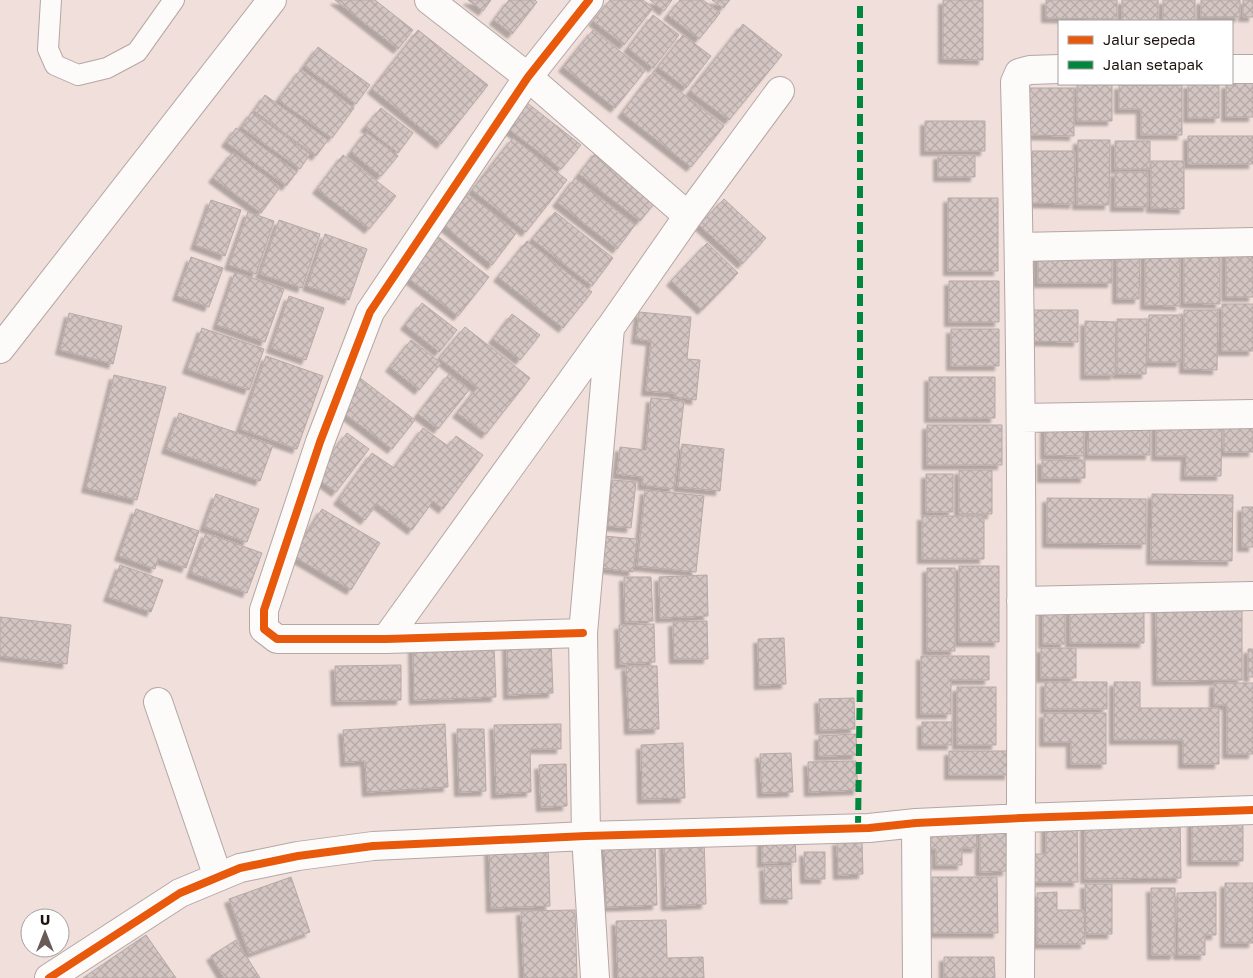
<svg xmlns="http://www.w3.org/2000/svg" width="1253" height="978" font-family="'Golos Text',sans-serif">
<defs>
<pattern id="building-cross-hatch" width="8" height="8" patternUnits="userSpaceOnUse" patternTransform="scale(1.25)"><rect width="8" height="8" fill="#d3c5c2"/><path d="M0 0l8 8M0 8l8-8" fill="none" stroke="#b5a8a6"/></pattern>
<filter id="shadow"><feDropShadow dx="-4.5" dy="4.5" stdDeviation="1" flood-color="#0004"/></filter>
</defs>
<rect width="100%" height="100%" fill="#f0dfdb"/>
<path fill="url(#building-cross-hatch)" stroke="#b6a9a6" filter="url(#shadow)" d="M335,0h40l38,30 -15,19z
M468,0h23l-8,11z
M509,0h26l2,2 -25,32 -18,-14z
M610,0h33l10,8 -29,37 -31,-24z
M650,0h22l-8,11z
M680,0h23l17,13 -21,26 -31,-24z
M712,0h18l-7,8z
M943,0h40v60l-40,-1z
M1046,0h71v19l-71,-1z
M1122,0h36v21h-36z
M1163,0h32v21h-32z
M1201,0h39v17h-39z
M1243,0h10v17h-10z
M653,15l26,20 -26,33 -25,-20z
M743,24l39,31 -53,65 -39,-29z
M418,30l70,55 -47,59 -69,-55z
M593,30l52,41 -30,37 -52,-41z
M683,35l28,21 -25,32 -28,-21z
M318,47l52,38 -14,19 -52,-38z
M301,69l53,39 -22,30 -54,-38z
M654,71l70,55 -33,41 -69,-54z
M1232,77h21v40h-27v-33h6z
M1077,84h35v37h-35z
M1188,84h31v34h-31z
M1119,85h63v50h-41v-26h-22z
M1027,88h47v48l-47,-1z
M265,95l63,45 -12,16 -62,-45z
M526,102l55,43 -20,24 -55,-42z
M381,108l32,25 -15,20 -33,-26z
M252,112l58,42 -10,15 -59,-42z
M925,121h60v30h-60z
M236,128l61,44 -11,14 -60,-44z
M366,132l32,24 -17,20 -30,-24z
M1188,136h65v28h-65z
M513,138l54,42 -41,52 -54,-42z
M1078,140h32l-1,65h-32z
M1115,141h35v28h-35z
M597,151l61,48 -18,22 -61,-47z
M1032,151h43l-1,53 -42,-1z
M233,152l47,35 -19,26 -48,-35z
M343,155l53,41 -27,33 -52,-40z
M938,155h37v22h-37z
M1151,161h33v48l-33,-1z
M1115,172h33v35h-33z
M575,178l60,47 -18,24 -60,-47z
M468,194l49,38 -25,33 -49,-40z
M948,198h50v73h-50z
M724,199l42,39 -24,26 -43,-39z
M211,200l30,10 -16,46 -30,-11z
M248,212l26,9 -18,53 -27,-9z
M555,212l58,46 -21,28 -60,-47z
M279,220l41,14 -18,54 -42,-14z
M325,234l42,15 -18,51 -42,-14z
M435,234l54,43 -31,39 -55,-42z
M527,241l65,51 -29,36 -65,-51z
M707,243l31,30 -36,37 -31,-29z
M1145,246l35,1v59l-35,-1z
M1226,249h27v48h-27z
M1038,250l74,1v32h-74z
M1184,252h36v52l-36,-1z
M1117,255h23l-1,44h-22z
M191,257l32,11 -14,39 -32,-11z
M235,272l49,17 -19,53 -48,-17z
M949,281h50v41h-50z
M289,296l35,12 -18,52 -35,-12z
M422,303l35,27 -18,22 -34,-27z
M1222,304h31v47h-31z
M1033,310h45v32l-45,-1z
M1184,310h34l-1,60 -33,-1z
M639,312l52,5 -4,42 13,1 -4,40 -21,-3v-4l-29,-2 5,-50 -15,-2z
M69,313l53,13 -9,38 -53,-14z
M512,314l28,21 -20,25 -27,-21z
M1149,315h32v47h-33z
M1117,319h30l-1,55h-29z
M1085,321l31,1 -1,53h-30z
M465,327l65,51 -44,56 -29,-21 20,-25 -38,-30z
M202,328l62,21 -15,41 -62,-21z
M951,329h48v37h-48z
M411,340l30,23 -22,27 -29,-23z
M266,356l57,20 -26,73 -57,-20z
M449,374l20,16 -31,39 -20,-15z
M114,375l52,12 -29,113 -51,-12z
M929,377h66v41h-66z
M360,378l55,42 -23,29 -55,-41z
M651,398l33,3 -10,88 -32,-4 1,-8 -26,-3 3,-27 26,3z
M179,413l94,32 -13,36 -94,-32z
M1224,420h29v32h-29z
M1045,421l39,1v34l-39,-1z
M1089,422h61v33h-62z
M1156,422h66l-1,54h-36l1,-20h-30z
M927,425h75v40h-75z
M423,428l25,18 8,-10 27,19 -40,54 -10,-8 -21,29 -35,-26 -12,16 -27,-20 34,-47 22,15z
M347,433l22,16 -33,43 -22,-16z
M682,444l42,5 -4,42 -42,-4z
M1042,460h43v18h-43z
M959,470h33v44h-33z
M926,474h27v38h-27z
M612,480l24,2 -5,46 -23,-2z
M645,490l59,6 -8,76 -59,-6z
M216,494l43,15 -12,33 -43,-15z
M1152,494l81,1 -1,66 -81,-1z
M1047,498l99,1v45l-99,-1z
M1242,507h11v40h-11z
M136,509l63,22 -13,37 -28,-9 -3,10 -36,-13z
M322,509l58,34 -29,47 -58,-34z
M922,516h62v43h-62z
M206,533l56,20 -15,40 -56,-20z
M604,536l33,3 -4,33 -32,-4z
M120,565l43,15 -12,32 -43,-15z
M959,566h40v76h-40z
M927,568h28v83h-28z
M707,575l1,41 -48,2 -1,-41z
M624,577h27l2,44 -28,1z
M1156,600h86v80l-85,1z
M1043,604h22v40h-22z
M1070,608h74v35h-74z
M0,617l71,8 -4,39 -67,-8z
M707,621l1,38h-34l-1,-37z
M654,624l1,38 -35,2 -1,-39z
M784,638l2,46 -27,1 -1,-46z
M551,640l2,53 -45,2 -1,-53z
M494,644l2,53 -82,3 -1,-53z
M1041,648h35v30h-35z
M1248,649h5v28h-5z
M921,656h68v24h-38v34h-30z
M401,665v35l-65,1 -1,-35z
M626,666h31l2,63 -30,1z
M1045,682h62v27h-62z
M1114,682h26v26h79v56h-36v-24h-69z
M1214,683h39v71h-26v-49h-13z
M957,687h39v58h-39z
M854,698l1,31 -35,1 -1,-31z
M1044,713h62v51h-35v-22h-27z
M922,722h30v23h-30z
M445,724l3,63 -81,5 -2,-31 -20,1 -2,-32z
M561,724v25h-31l1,43 -35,2 -2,-69z
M457,729h27l2,62 -27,1z
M856,734l1,21 -38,1v-20z
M683,743l2,55 -43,1 -1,-54z
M949,751h60v24h-60z
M791,753l2,39 -31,1 -2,-39z
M856,761l2,29 -49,2 -1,-30z
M566,764l1,42 -26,1 -2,-42z
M1085,816h95l1,62 -96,1z
M1077,817l1,65h-50v-28h18v-36z
M1243,817v44h-51v-43z
M980,825h26l1,46 -27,1z
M923,827h53l1,21h-15v17h-26v-16h-13z
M795,831l1,31 -34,1v-31z
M704,837l2,67 -40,2 -2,-68z
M655,838l2,67 -51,2 -2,-67z
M837,841h25l1,33 -25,1z
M548,845l2,61 -59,2 -2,-61z
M804,852h21v27h-20z
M764,866h27l1,33h-27z
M291,877l19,55 -61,22 -20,-55z
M932,877h65l1,56h-65z
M1225,883h28v60h-28z
M1085,884h27v50h-26z
M1151,888h24v67h-23z
M1057,892v18h27l1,34h-48v-51z
M1216,892v43h-11v20h-27l-1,-62z
M575,910l2,68h-53l-3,-67z
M666,920l1,38 36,-1 1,21h-86l-2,-57z
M146,935l30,43h-93z
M236,940l24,38h-36l-13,-22z
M944,957h50l1,21h-51z"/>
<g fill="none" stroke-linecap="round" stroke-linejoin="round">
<g stroke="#b4a7a4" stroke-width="22">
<path id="service" d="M51,0l-3,49 7,16 23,10 29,-7 30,-16 37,-52"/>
</g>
<g stroke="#b4a7a4" stroke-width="30">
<path id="minor" d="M429,0l99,77 160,139
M1232,69h21
M1019,247l234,-5
M0,349l272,-349
M1021,418l232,-4
M1021,601l232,-5
M583,633l-197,6h-109l-13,-10v-19l56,-168 50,-130 158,-235 61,-77
M386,639l223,-310
M158,702l60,175
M916,823l1,155
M49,978l131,-85 60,-25 58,-12 75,-10 213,-10 283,-8 47,-5 105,-5 232,-8
M595,978l-9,-142 -3,-203 27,-305 78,-112 92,-125
M1020,978c2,-299 3,-598 -5,-896l4,-9 11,-3 29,-1"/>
</g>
<use href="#service" stroke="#fdfafa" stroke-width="20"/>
<use href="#minor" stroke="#fdfafa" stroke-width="28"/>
<path stroke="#00873e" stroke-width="6" stroke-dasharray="12 6" stroke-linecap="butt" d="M858,828l2,-155v-673"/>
<g stroke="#fff" stroke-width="11">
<path id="cycleway" d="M583,633l-197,6h-109l-13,-10v-19l56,-168 50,-130 158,-235 61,-77
M49,978l131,-85 60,-25 58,-12 75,-10 213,-10 283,-8 47,-5 105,-5 232,-8"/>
</g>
<use href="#cycleway" stroke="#e8590c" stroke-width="8"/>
</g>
<rect x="1058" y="20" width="175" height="65" fill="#ffffff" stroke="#a5a1a0"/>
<rect x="1068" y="36" width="25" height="8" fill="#e8590c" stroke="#a5a1a0"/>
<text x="1103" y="45" font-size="15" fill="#1f1412">Jalur sepeda</text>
<rect x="1068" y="61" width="25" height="8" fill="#00873e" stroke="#a5a1a0"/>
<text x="1103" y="70" font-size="15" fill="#1f1412">Jalan setapak</text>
<g transform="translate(45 933)"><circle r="24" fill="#ffffff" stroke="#a5a1a0"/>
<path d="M0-4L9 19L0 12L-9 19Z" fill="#685b58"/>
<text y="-8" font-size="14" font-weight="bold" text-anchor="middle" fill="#1f1412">U</text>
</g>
</svg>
